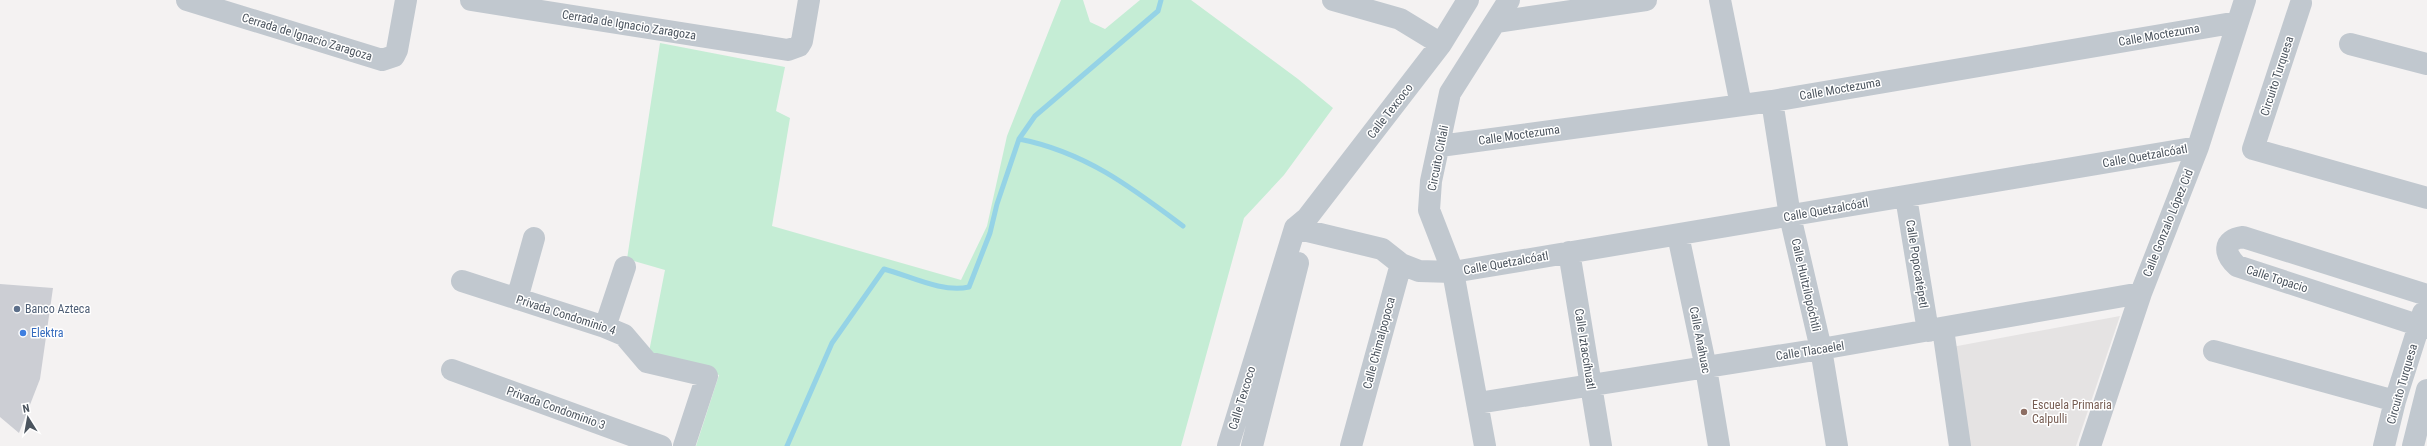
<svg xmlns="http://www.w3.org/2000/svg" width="2427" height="446" font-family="'Roboto Condensed',sans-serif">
<rect width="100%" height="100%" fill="#f4f2f2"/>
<path fill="#e5e3e3" d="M2120,316l-44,130h-110l-14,-99z"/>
<path fill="#c5edd5" d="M1061,0h22l7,22 15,7 35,-29h51l107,79 35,29 -49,67 -40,43 -63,228h-485l23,-71 -71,-18 17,-87 -38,-11 33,-216 125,24 -9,44 14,7 -18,108 189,54 26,-54 20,-90z"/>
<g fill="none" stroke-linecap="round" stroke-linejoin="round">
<path stroke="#95d3e6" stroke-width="5" d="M1019,139c66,13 112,48 164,87
M787,446l45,-103 52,-74c26,7 58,24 85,18l21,-54 7,-29 22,-65 16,-23 123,-105 3,-11"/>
</g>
<path fill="#ccced4" d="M0,284l53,4 -13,91 -21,54 -19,-16z"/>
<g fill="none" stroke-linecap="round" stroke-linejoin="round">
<path stroke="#c1c8cf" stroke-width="22" d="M187,0l195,60 12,-4 3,-6 9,-50
M471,0l317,50 11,-4 3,-5 7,-41
M1333,0l67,19 41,25
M1720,0l21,105
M2301,3l-48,146 174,49
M1496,22l150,-22
M2350,44l77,20
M1772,101l18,115 31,133 16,97
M1440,146l332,-45 466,-79
M1906,197l22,134
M1295,228l87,21 19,15 -50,182
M1678,235l28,133 13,78
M1569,252l32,194
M1401,264l18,7 34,1 745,-125
M462,281l143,46 19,8 23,27 60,14 -23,70
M2427,295l-184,-58c-21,3 -19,17 -6,29l190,62
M517,299l17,-61
M605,327l20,-60
M1943,329l17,117
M2214,351l181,50
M452,370l209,76
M1478,403l343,-54 320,-56
M1228,446l67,-218 12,-10 134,-174 27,-44
M1252,446l46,-183
M1485,446l-32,-174 -24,-62 2,-29 19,-88 59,-93
M2090,446l51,-153 57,-146 47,-147
M2384,446l11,-45 28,-88
M2413,446l14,-56"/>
</g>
<circle fill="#5c6f8a" stroke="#fff" stroke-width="1.5" cx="17" cy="309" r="4"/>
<circle fill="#3f7fe0" stroke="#fff" stroke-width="1.5" cx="23" cy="333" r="4"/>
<circle fill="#8d6e63" stroke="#fff" stroke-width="1.5" cx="2024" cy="412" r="4"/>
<g text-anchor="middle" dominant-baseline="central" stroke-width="3" stroke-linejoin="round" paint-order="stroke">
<g font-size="12" fill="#4b545e" stroke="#fff">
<text transform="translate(629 25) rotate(9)">Cerrada de Ignacio Zaragoza</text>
<text transform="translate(2159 35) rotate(-10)">Calle Moctezuma</text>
<text transform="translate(307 37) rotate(17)">Cerrada de Ignacio Zaragoza</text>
<text transform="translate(2277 76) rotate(-72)">Circuito Turquesa</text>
<text transform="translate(1840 89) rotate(-10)">Calle Moctezuma</text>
<text transform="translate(1390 111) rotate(-52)">Calle Texcoco</text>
<text transform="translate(1519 135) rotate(-8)">Calle Moctezuma</text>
<text transform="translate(2145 156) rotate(-10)">Calle Quetzalcóatl</text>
<text transform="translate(1438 158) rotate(-79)">Circuito Citlali</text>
<text transform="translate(1826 210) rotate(-10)">Calle Quetzalcóatl</text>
<text transform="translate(2168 223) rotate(-68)">Calle Gonzalo López Cid</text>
<text transform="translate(1506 263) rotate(-10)">Calle Quetzalcóatl</text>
<text transform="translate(1917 264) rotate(81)">Calle Popocatépetl</text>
<text transform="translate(2277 279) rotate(18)">Calle Topacio</text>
<text transform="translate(1806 285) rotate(77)">Calle Huitzilopóchtli</text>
<text transform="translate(566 315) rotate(18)">Privada Condominio 4</text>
<text transform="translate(1700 340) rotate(79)">Calle Anáhuac</text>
<text transform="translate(1379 343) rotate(-75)">Calle Chimalpopoca</text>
<text transform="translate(1585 349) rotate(81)">Calle Iztaccíhuatl</text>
<text transform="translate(1810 351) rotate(-9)">Calle Tlacaelel</text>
<text transform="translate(2402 384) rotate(-74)">Circuito Turquesa</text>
<text transform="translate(1242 398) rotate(-73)">Calle Texcoco</text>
<text transform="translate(556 408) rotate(20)">Privada Condominio 3</text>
</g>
<g font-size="12" fill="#4e5e75" stroke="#fff" text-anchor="start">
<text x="25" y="309">Banco Azteca</text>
</g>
<g font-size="12" fill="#366cbe" stroke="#fff" text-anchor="start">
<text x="31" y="333">Elektra</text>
</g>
<g font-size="12" fill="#785e54" stroke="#fff" text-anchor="start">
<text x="2032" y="405">Escuela Primaria<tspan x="2032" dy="14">Calpulli</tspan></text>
</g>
</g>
<g transform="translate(28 418) rotate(349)" stroke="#ffffff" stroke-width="3" paint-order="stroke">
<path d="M0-3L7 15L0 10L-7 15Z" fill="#4b545e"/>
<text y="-6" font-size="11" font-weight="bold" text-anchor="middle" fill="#4b545e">N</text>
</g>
</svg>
